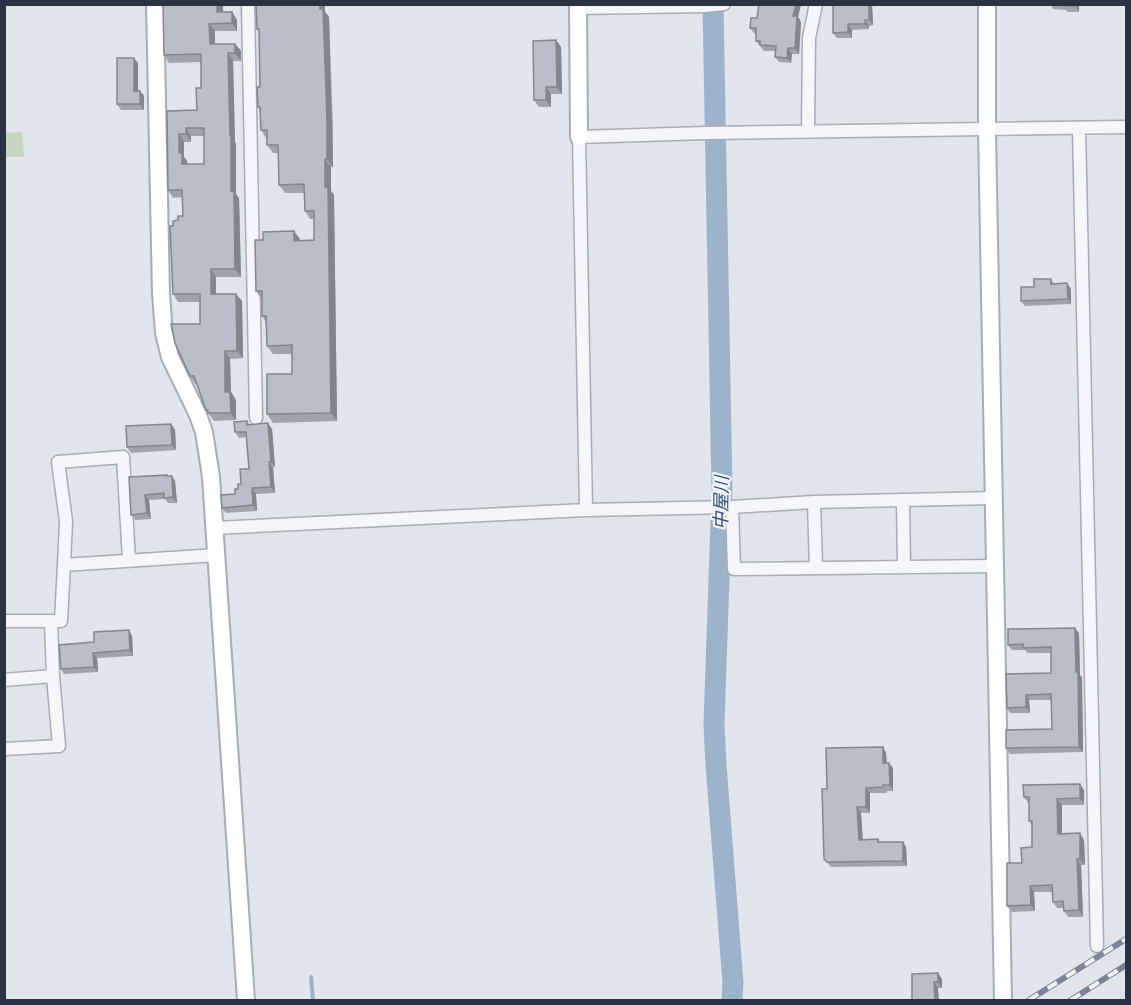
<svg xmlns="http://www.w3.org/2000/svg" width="1131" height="1005" font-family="'Space Grotesk','Noto Sans JP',sans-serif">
<rect width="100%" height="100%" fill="#e2e5eb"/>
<path fill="#c7d5c3" d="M22,132l2,25h-19v-24z"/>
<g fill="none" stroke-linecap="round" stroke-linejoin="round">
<path stroke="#9cb3cb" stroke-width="4" d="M311,977l2,23"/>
<path stroke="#9cb3cb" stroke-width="21" d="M713,4l9,487 -8,234 2,40 17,218 -1,17"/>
<g stroke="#a7acb5" stroke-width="15">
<path id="street" d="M248,4l8,414
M578,8l127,-2 19,-2
M1079,129l18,817
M808,132l1,-94 7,-34
M903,500l1,67
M814,502l2,66
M732,507l2,62 261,-3
M586,510l146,-3 82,-5 179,-4
M215,528l371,-18 -7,-373 126,-4 421,-6
M64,565l2,-44 -8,-59 65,-5 6,103
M4,621h47
M4,680l49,-4
M4,749l55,-3 -6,-70 -2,-55h10l3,-56 153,-10"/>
</g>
<g stroke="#a7acb5" stroke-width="20">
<path id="secondary" d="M155,4l6,290 3,39 6,24 28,58 6,17 7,45 35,523
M578,4l1,133
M987,4v126l16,870"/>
</g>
<use href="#street" stroke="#f5f6f9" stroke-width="12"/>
<use href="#secondary" stroke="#fff" stroke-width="16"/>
<g stroke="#7b8595" stroke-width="6">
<path id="rail" d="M1029,1000l97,-61
M1071,1000l55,-35"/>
</g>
<use href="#rail" stroke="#f2f4f8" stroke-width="4" stroke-dasharray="11" stroke-linecap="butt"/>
</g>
<path fill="#9fa3ac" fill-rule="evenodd" d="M163,4h60v8h9l5,8v11h-22v13h20l6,7v10h-8l2,81 1,2v50l3,4 2,79h-25v17h20l6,7 1,57 -13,1 1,33 5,8v20l-22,1 -8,-11 -9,-26h-2l-5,-8 10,-52v-22h-22l-5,-8v-68l10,-10 -1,-19 -9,1 -5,-8 -1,-79 30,-1 4,-22v-26l-32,1 -5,-8zM191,136h13v28h-17v-3l-3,-4v-15h7z
M759,4h42l-3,13 3,5 -2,32h-7l-1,9 -12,-1 -4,-5 1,-6h-12l-8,-10v-7l-2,-1 -4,-5 7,-10z
M833,4h39l1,21 -4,1v3l-17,1v8h-15l-4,-5z
M1050,4h29v8h-11l-2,-2 -13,-1z
M325,6v6l4,5 4,111v39h-2v24l3,4 3,226 -64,2 -6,-9 25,-40v-20h-19l-6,-8 -1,-24 -4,-6v-16l-6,-9 44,-52v2l14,-1v-21h-4l-5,-8 -1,-18h-19l-6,-8v-32h-6l-6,-8 -1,-7 -5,-8 -1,-19 -2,-4 2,-20 -1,-55 -2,-3z
M556,40l5,7 1,47h-11v13h-12l-5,-7z
M138,63v28l6,5v14h-23l-4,-6z
M1051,279l3,5 13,-1 4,6v15l-46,2 -4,-5 13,-14z
M247,421l3,4 22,4 3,38 -2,1 2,25 -19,1 1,17 -31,2 -4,-5 13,-14 14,-25 -3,-32 -7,1 -4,-6z
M171,424l4,6 1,20 -45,3 -4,-6z
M168,476l7,5 2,22h-9l-3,-4 -16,1 2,19 -16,1 -4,-5 -2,-38z
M129,630l3,6 1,20 -36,2 1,14 -34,2 -3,-5 33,-27z
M1079,633l1,42 2,3 1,74 -73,2 -4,-6 46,-19v-29h-23l1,13h-20l-3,-5 44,-35v-20h-24l-2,-3h-13l-4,-5z
M883,747l3,6 1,10 6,5v23h-6v2h-17v20h-9l2,27 15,-1 2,3h23l3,5 1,19 -76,1 -7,-8 3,-70z
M1084,790v15h-22v29l22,6 1,25h-4l2,52h-15l-4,-6 -1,-3h-6l-4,-6v-10h-19l1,19 -23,1 -5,-6 15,-43 10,-16v-22l-3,-4v-17l-5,-7z
M912,974l30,5v9h-4z"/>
<path fill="#82858c" d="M217,4h6v16l-6,-8z
M320,4h4l1,2v6l4,5 4,150 -6,-8z
M796,4h5l-3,13 3,5 -2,32 -4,-6 -2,-32z
M869,4h3l1,21 -4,-5z
M1076,4h3v8l-4,-6z
M232,12l5,8v11l-5,-8z
M865,20l4,6v3l-4,-5z
M209,24l6,7v21l-5,-8z
M848,24l4,6v8l-4,-6z
M556,40l5,7 1,47 -5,-7z
M235,44l6,7v10l-6,-8z
M788,48l4,6 -1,9 -4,-5z
M228,53l5,8 2,81 1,2v50l3,4 2,79 -6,-8 -4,-78z
M134,58l4,5v34l-4,-6z
M546,87l5,7v13l-5,-7z
M140,91l4,5v14l-4,-6z
M186,128l5,8v6l-5,-8z
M179,134l5,8v15l3,4v11l-5,-8 -3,-11z
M325,159l6,8v24l3,4 3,226 -6,-8z
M294,231l6,8v10l-6,-8z
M211,269l5,8v25l-5,-8z
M1067,283l4,6v15l-3,-5z
M236,294l6,7 1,57 -6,-7z
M225,351l5,8 1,33 5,8v20l-5,-7 -6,-21z
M268,423l4,6 3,38 -4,-5z
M171,424l4,6 1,20 -4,-5z
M269,462l4,6 2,25 -4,-6z
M172,476l3,5 2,22 -4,-6z
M252,488l4,6 1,17 -4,-6z
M145,495l4,5 2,19 -4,-6z
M1075,628l4,5 1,42 2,3 1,74 -4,-5z
M129,630l3,6 1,20 -3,-6z
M93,653l4,5 1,14 -4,-5z
M1026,695l3,5 1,13 -4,-6z
M883,747l3,6 1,16 -4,-6z
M889,763l4,5v23l-3,-6z
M1080,784l4,6v15l-4,-7z
M866,788l4,5v20l-4,-6z
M1057,799l5,6v35l-4,-6z
M857,807l4,6 2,32 -4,-5z
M1080,833l4,7 1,25 -5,-6z
M903,842l3,5 1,19 -4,-5z
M1077,859l4,6 2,52 -4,-7z
M1030,886l4,6 1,19 -4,-6z
M938,973l4,6v9l-4,-6z
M934,982l4,6 1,12h-4z"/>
<path fill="#b9bec8" stroke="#82858c" stroke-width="1.5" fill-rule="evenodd" d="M163,4h54v8h15v11l-23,1 1,20h25v9h-7l2,83h1v55l3,-1 1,79h-24v25h25l1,57h-12v41h5l1,21h-23v-3h-2l-12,-34h-4l-15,-33 -4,-19h29v-30h-27l-3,-68h3v-5l5,-1v-4h5l-1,-26h-14l-1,-79 30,-1 -1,-22h5v-34l-37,1zM186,128h18v36h-22v-11h-3v-19h7z
M256,4h64v5h3l4,111v39h-2v28h3l3,226 -64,1v-40h25v-29l-25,1 -1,-30h-4v-25h-6l-1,-51h8v-8l31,-1v10l20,-1v-29h-9l-1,-27 -25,1 -1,-40h-11v-15h-6l-1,-23h-2l-1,-20h3l-1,-58h-2z
M759,4h37l-3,12h4l-2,32h-7l-1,10 -12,-1 1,-11 -16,-1v-4h-4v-13h-6l1,-10h6z
M833,4h36v16h-4v4h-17v8l-15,1z
M1064,4h12l-1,2h-11z
M556,40l1,47h-11v13h-12l-1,-59z
M117,58h17v33h6v13h-23z
M1034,279h17v5l16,-1 1,16 -47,2v-14h13z
M247,421v4l21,-2 3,39h-2l2,25 -19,1 1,17 -31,3 -1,-13 14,-1v-5h3v-5h3l-1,-15h9l-3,-37h-11l-1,-10z
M171,424l1,21 -45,2 -1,-21z
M167,475v1h5l1,21 -9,1v-5l-19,2 2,18 -16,2 -2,-38z
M1075,628l1,44h2l1,75 -73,1v-18l46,-1 -1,-35 -25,1v12l-19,1 -1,-34 45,-1v-26l-28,1v-4l-15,1v-16z
M129,630l1,20 -37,3 1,14 -33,2 -2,-24 35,-3v-10z
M883,747v16h6l1,22h-7v2l-17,1v19h-9l2,33 19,-1v3h25v19l-76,1 -3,-3 -2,-70h5l-1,-41z
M1080,784v14l-23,1 1,35 22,-1v26h-3l2,51 -15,1 -1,-10 -10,1 -1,-17 -22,1 1,19 -24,1v-43h15l-1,-15 11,-1v-26h-3v-24h-5l-1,-12z
M938,973v9h-4l1,18h-23v-26z"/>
<g text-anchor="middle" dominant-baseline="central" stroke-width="4.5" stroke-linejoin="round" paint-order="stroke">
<g font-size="18" font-style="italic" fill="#325178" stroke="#f2f4f8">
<text transform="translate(721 503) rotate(-89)">中屋川</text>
</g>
</g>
<rect width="1131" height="1005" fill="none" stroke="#293343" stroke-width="12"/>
</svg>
